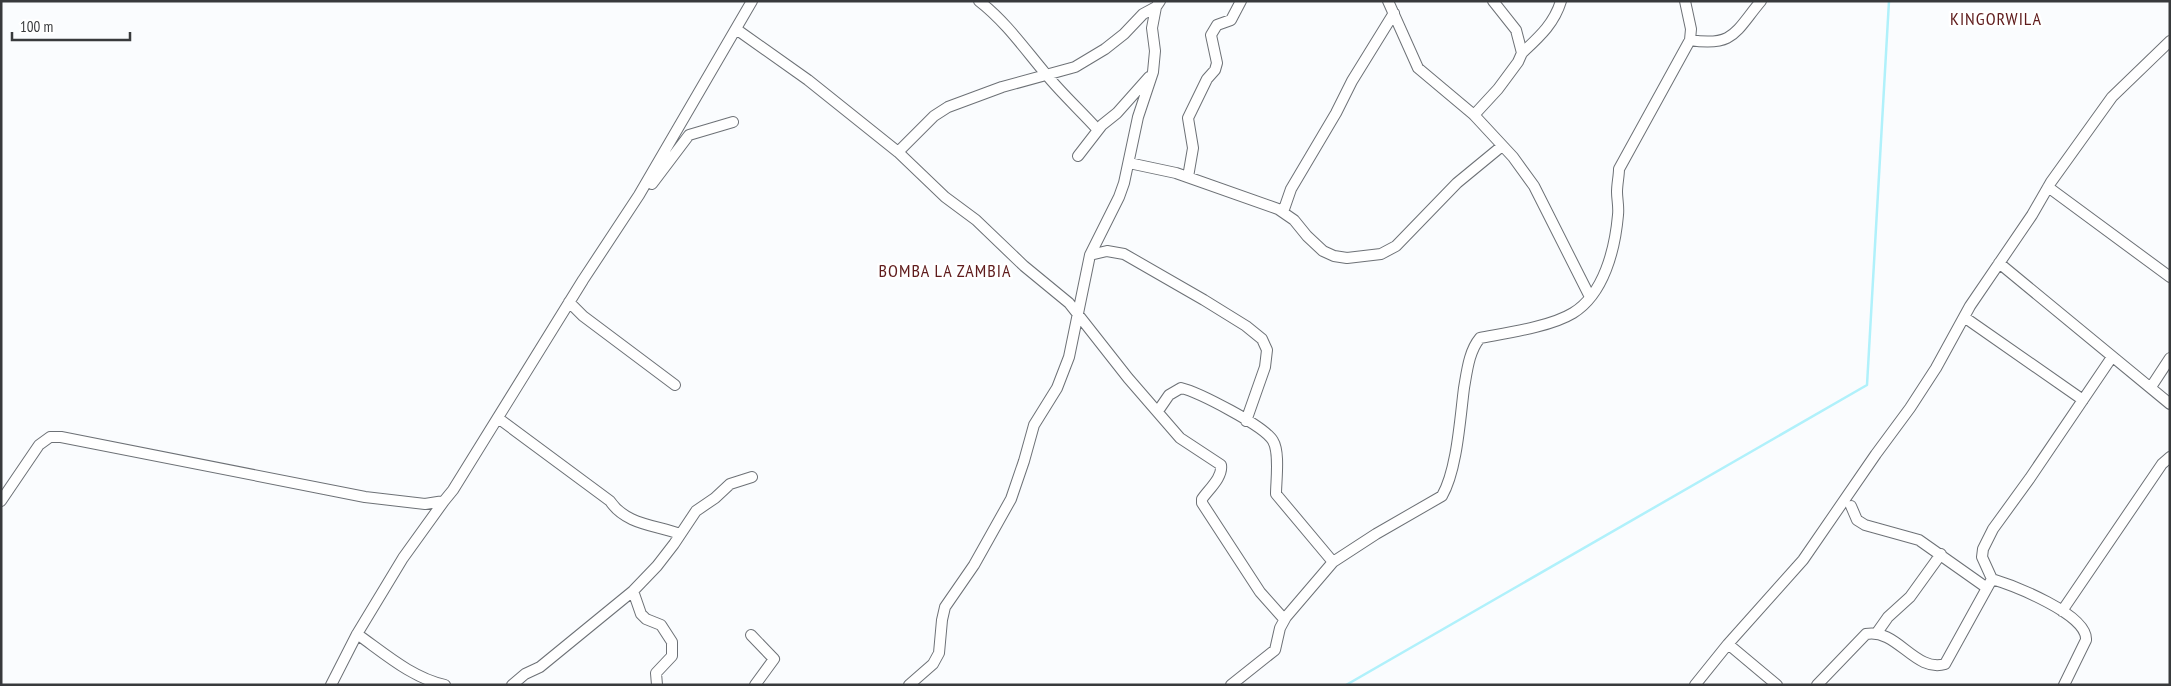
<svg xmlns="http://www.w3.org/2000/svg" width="2171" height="686" font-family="'PT Sans Narrow',sans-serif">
<rect width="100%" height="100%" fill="#fafcfe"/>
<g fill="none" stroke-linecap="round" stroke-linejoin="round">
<path stroke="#b0f1fb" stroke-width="2.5" d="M1346,685l521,-300 22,-384"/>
<g stroke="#6d7176" stroke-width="12">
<path id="street" d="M979,1c26,20 45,47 66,72 16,20 36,38 53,57
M1388,1l30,67 56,47 39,42 21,29 56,111
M736,29l72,51 90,72 47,45 31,23 48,46 45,37 59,75 52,60 41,27c2,12 -12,24 -19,34v4l58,89 24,27
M1690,40c44,7 45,-8 71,-39
M1522,53c17,-16 32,-29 39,-52
M1474,115l24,-26 20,-27 4,-9 -6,-23 -23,-29
M898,152l36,-36 14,-9 54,-20 73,-20 30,-18 19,-15 19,-20 13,-7
M1078,156l24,-31 15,-12 32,-36
M1129,163l47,10 102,36 16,11 13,16 16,15 11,5 13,2 34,-4 15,-8 61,-63 45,-37
M1188,177l5,-29 -5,-30 19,-39 8,-9 2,-7 -6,-28 6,-10 14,-5 10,-19
M652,184l37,-49 44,-13
M2048,187l122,90
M1283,212l8,-23 45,-76 16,-32 42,-68
M1090,255l17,-4 17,3 80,46 42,26 16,13 5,11 -2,17 -19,54
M1999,263l171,141
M569,302l14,14 92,69
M1964,317l119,83
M2151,387l19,-29
M1158,411l11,-16 12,-7c17,4 84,38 92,53 7,11 3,40 3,53l57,68
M498,418l112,83c16,24 46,24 70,33
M1,501l38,-56 11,-8h11l304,60 60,7 19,-3 9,-11 130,-210 56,-85 113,-194
M1851,506l6,14 8,5 54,15 68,48
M633,591l8,23 5,5 15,6 11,17v14l-16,17 1,12
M2062,611l100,-147 8,-7
M357,634c27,19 55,44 88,51
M1876,634l12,-17 22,-20 31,-43
M751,635l23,24 -19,26
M1728,644l49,41
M331,685l26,-51 46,-76 41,-57
M512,685l13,-11 15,-7 93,-76 24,-25 17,-22 22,-33 19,-13 15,-14 22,-7
M909,685l24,-21 6,-11 3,-33 3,-13 29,-42 37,-66 13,-38 10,-36 23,-37 12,-31 21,-102 29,-58 5,-14 14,-66 15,-45 2,-21 -3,-23 4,-21 4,-6
M1231,685l44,-35 5,-22 6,-11 47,-55 43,-28 66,-38c15,-26 18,-77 22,-108 3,-17 5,-37 16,-50 26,-5 70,-11 93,-25 31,-19 42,-64 45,-98 1,-8 -1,-16 -1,-23 0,-8 2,-16 2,-23l71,-129 1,-11 -6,-28
M1695,685l33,-41 75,-84 73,-106 34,-46 26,-40 34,-62 62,-91 19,-33 61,-85 58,-56
M1817,685l49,-51c31,-6 49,39 79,30l47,-85
M2064,685l22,-45c2,-26 -74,-55 -94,-61l-10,-22 1,-8 10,-20 37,-51 82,-121"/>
</g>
<use href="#street" stroke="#fff" stroke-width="10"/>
</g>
<g text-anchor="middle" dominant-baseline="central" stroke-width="5" stroke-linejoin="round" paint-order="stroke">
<g font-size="18" letter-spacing="1" fill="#5f1b1b" stroke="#fff">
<text x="1996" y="18">KINGORWILA</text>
<text x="945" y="270">BOMBA LA ZAMBIA</text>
</g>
</g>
<rect width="2171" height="686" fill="none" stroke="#383a3c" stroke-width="5"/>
<path d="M12 32v8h118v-8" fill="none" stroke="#383a3c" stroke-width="2.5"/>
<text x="20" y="32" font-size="15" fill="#383a3c" stroke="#ffffff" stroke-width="4" paint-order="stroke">100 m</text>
</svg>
